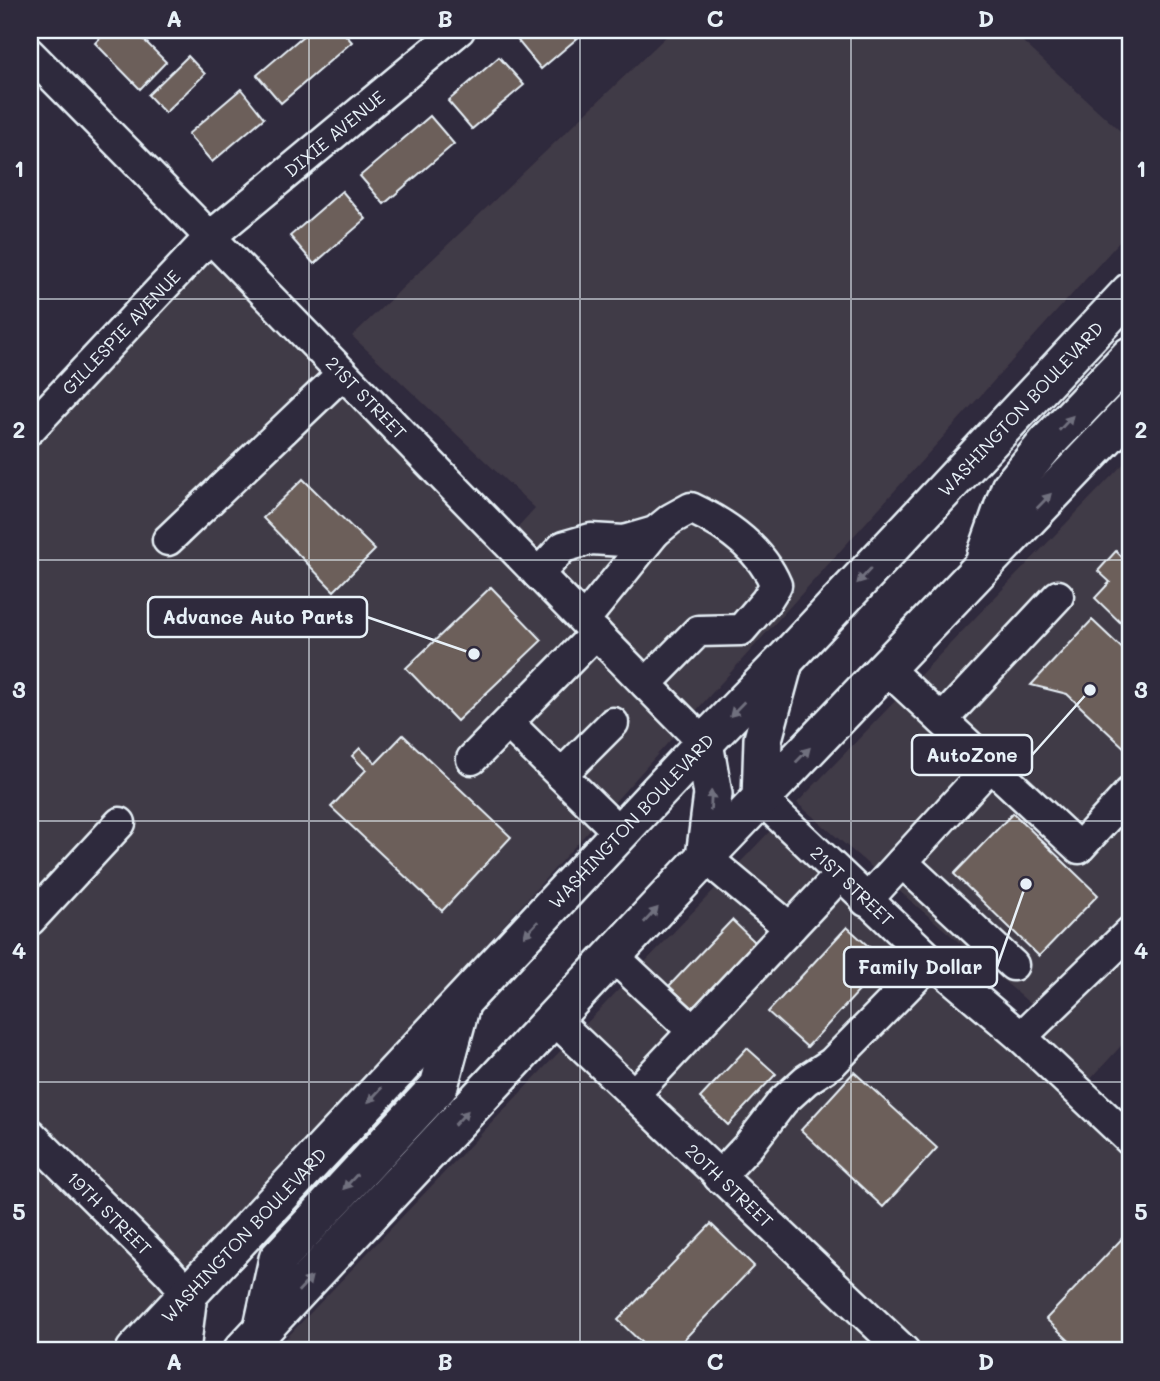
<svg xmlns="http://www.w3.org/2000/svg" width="1160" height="1381" font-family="Mali,sans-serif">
<rect width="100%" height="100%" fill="#2f2a3d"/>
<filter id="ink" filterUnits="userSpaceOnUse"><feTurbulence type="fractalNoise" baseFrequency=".0143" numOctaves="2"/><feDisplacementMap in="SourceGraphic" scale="14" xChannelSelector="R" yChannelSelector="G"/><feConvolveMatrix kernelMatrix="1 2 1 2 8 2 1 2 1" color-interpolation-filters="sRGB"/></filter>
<g filter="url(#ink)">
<path fill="#413a46" d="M673,30h337l120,110v90l-436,483 -179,-183 20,-22 -183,-172z
M211,256l121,128 343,351 -310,344 -178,192 -157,-157v-664z
M1130,457v457l-96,93 -237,-204z
M771,830l153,143 87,74 119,-98v87l-42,46 42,40v229h-205l-341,-325z
M564,1047l145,140 174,164h-609z
M30,1154l137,138 -55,59h-82z"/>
<path fill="#6c5e5a" stroke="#e8f1f8" stroke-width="2" d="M108,30h26l32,32 -26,27 -45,-46z
M310,30h31l11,12 -71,61 -24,-28z
M531,30h56l-46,39 -23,-28z
M188,56l17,18 -40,39 -17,-18z
M499,57l25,28 -52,44 -24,-28z
M241,89l23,29 -52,44 -24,-28z
M430,116l24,28 -70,60 -24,-28z
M342,191l24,28 -52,45 -24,-28z
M303,479l72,71 -41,41 -71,-73z
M1116,551l14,14v67l-35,-34 15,-16 -12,-11z
M491,587l51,53 -85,81 -51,-53z
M1092,620l38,36v97l-63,-59 -36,-9z
M403,735l108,102 -69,74 -111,-104 35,-37 -14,-14 8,-8 16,15z
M1013,813l85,82 -59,61 -85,-82z
M732,920l23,22 -62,66 -24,-22z
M847,927l39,35 -79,85 -39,-35z
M747,1048l29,26 -48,51 -28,-27z
M854,1072l83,76 -54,59 -82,-77z
M711,1224l43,42 -81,85h-23l-32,-31z
M1130,1230v113l-8,8h-42l-34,-32z"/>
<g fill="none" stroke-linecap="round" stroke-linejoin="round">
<g stroke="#e8f1f8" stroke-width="35">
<g id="minor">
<path id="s1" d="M30,54c227,228 448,461 674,689"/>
<path id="s2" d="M30,429l181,-193 248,-206"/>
<path d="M168,540l174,-166"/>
<path d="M538,574l25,-27 28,-8 33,2 31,-9 16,-13 20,-11c34,16 70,41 85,77l-10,16 -25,29 -43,1 -52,53"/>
<path d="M584,620l71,-88"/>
<path d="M886,668l193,180 51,-56"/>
<path d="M942,720l116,-124"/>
<path d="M508,723l112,110"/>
<path d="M472,759l124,-126"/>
<path d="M561,775l52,-52"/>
<path id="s3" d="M761,799l173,164 87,74 109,-105"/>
<path d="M705,857l85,71"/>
<path d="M902,862l111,103"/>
<path d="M866,901l124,-135"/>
<path d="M30,920l90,-97"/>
<path d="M613,956l80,75"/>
<path id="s4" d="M554,1019l350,332"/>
<path d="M1021,1037l109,103"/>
<path d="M634,1094l206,-219"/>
<path id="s5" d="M30,1134l138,137 20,23"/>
<path d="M719,1177l30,-32 34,-44 23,-21 26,-17 100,-102"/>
</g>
</g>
<g stroke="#e8f1f8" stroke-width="42">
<g id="major">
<path d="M986,556l24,-68 36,-44 84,-88"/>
<path d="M704,743l9,51 -8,63"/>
<path d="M761,799l2,-60 21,-77"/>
<path d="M263,1327l15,-68 161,-173 21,-78"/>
<path id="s6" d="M135,1351l569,-608 80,-82 346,-369"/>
<path d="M181,1351l7,-57"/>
<path d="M242,1351l463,-494 425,-445"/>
</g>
</g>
<use href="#minor" stroke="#2f2a3d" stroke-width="30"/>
<use href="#major" stroke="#2f2a3d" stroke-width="37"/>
</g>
<defs><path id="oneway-solid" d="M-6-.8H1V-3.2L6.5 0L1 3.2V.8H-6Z" transform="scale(1.75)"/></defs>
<g fill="#70707e">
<use href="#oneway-solid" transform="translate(1066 423) rotate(-47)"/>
<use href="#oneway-solid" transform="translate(1044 501) rotate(-46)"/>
<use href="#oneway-solid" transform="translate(864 576) rotate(133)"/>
<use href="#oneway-solid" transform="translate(737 709) rotate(134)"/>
<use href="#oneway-solid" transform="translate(803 755) rotate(-46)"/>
<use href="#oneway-solid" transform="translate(711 800) rotate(-87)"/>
<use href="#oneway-solid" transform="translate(651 915) rotate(-47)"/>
<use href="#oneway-solid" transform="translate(531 929) rotate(133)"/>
<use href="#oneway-solid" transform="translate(375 1095) rotate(133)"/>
<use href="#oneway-solid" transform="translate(461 1118) rotate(-47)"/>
<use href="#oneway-solid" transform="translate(350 1182) rotate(133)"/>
<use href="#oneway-solid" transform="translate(305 1284) rotate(-47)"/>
</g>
</g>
<path fill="none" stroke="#e8f1f8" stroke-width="2" stroke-opacity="0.55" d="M309,30v1321M580,30v1321M851,30v1321M30,299h1100M30,560h1100M30,821h1100M30,1082h1100"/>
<g text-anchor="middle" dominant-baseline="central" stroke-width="7" stroke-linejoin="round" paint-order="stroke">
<g font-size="18" fill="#e8f1f8" stroke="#2f2a3d">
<text stroke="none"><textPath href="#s2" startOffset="425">DIXIE AVENUE</textPath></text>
<text stroke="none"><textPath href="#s2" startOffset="133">GILLESPIE AVENUE</textPath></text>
<text stroke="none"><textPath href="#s1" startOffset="481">21ST STREET</textPath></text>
<text stroke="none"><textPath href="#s6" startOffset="1293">WASHINGTON BOULEVARD</textPath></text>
<text stroke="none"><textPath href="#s6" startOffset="726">WASHINGTON BOULEVARD</textPath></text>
<text stroke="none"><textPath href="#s3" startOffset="126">21ST STREET</textPath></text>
<text stroke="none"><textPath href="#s4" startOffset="242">20TH STREET</textPath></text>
<text stroke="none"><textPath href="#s5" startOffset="112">19TH STREET</textPath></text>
<text stroke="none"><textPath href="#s6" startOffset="159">WASHINGTON BOULEVARD</textPath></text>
</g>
</g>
<path fill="none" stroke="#e8f1f8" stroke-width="2.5" d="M474 654L367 617M1090 690L1032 755M1026 884L997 967"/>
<g fill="#e8f1f8" stroke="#2f2a3d" stroke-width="2.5">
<circle cx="474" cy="654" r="7"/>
<circle cx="1090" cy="690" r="7"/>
<circle cx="1026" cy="884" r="7"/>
</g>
<g fill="#2f2a3d" stroke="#e8f1f8" stroke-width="2.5">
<rect x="148" y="597" width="219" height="40" rx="7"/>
<rect x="912" y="735" width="120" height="40" rx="7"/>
<rect x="844" y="947" width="153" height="40" rx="7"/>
</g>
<g font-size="19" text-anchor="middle" font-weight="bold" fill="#e8f1f8">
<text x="258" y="624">Advance Auto Parts</text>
<text x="972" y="762">AutoZone</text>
<text x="920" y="974">Family Dollar</text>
</g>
<rect width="1160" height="1381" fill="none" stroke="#2f2a3d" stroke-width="77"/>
<rect x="38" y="38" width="1084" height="1304" fill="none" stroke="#e8f1f8" stroke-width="2.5"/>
<g font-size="23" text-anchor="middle" font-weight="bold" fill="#e8f1f8">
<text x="174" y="27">A</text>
<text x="445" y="27">B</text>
<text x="715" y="27">C</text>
<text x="986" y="27">D</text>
<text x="19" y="177">1</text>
<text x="1141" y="177">1</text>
<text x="19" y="438">2</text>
<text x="1141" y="438">2</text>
<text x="19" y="698">3</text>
<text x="1141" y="698">3</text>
<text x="19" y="959">4</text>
<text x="1141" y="959">4</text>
<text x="19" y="1220">5</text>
<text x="1141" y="1220">5</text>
<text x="174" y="1370">A</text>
<text x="445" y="1370">B</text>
<text x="715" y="1370">C</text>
<text x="986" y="1370">D</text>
</g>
</svg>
